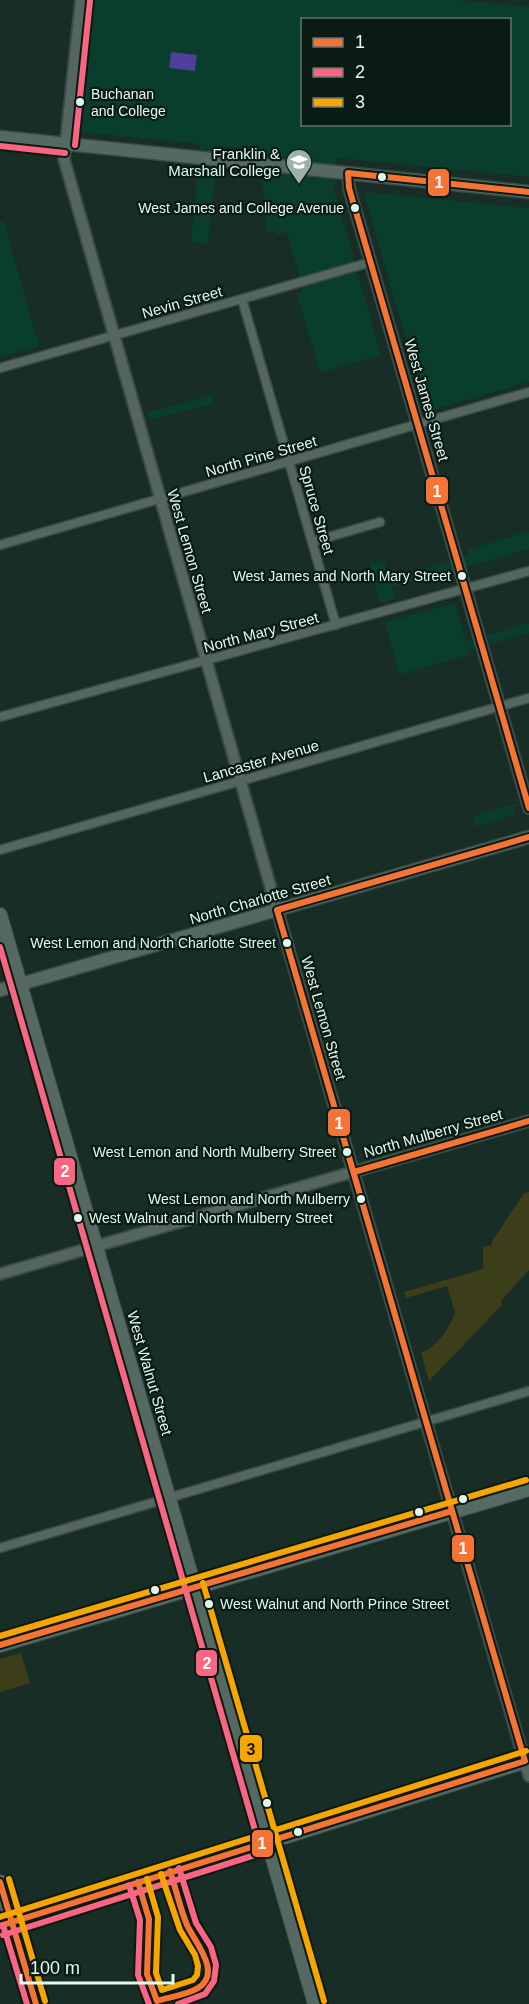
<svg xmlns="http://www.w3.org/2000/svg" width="529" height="2004" font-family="Helvetica,sans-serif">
<rect width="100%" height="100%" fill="#172d26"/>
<path fill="#093d2d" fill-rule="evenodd" d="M94,0h366l69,7v170l-192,-19 -3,31 47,166 -61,18 -23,-79 6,-2 -16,-60 -11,3 -1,-5 -9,2 -4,-51 3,-31 -47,-4 -10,98 -17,-2 9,-98 -119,-12zM302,20h208v104h-208z
M366,192l163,16v174l-100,29 -3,-2 -62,-215z
M0,222h4l35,124 -39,11z
M212,395l3,8 -65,17 -3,-8z
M529,531v18l-137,39 3,11 -15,4 -11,-39 15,-4 6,18 78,-22 -1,-6z
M455,603l11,38 63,-18v10l-60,17v5l-70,20 -14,-53z
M529,800v2l-16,5 2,7 -39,13 -3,-11z"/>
<path fill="#3c3e19" d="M529,1192v78l-28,31 1,4 -73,76 -8,-28c16,-6 28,-25 34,-40l-8,-27 -41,12 -2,-6 79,-23v-22l9,-2 -1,-2 33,-50z
M21,1653l9,30 -30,9v-33z"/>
<path fill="#4f3e9a" d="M171,52l26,3 -2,16 -26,-3z"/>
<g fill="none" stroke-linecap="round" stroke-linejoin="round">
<g stroke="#394b45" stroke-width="11">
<path id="minor" d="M242,299l94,326
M0,368l371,-106
M312,542l68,-20
M0,545l529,-153
M0,717l529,-146
M0,850l529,-152
M0,1548l529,-157"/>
</g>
<g stroke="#394b45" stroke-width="14">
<path id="tertiary" d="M81,0l-17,159 210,740 255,877
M348,173l1,15 180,620
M0,1274l529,-153"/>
</g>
<g stroke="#394b45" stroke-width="15">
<path id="secondary" d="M0,137l529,55
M0,990l529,-153"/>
</g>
<g stroke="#394b45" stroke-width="16">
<path id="primary" d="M0,915l315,1089
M0,1882l36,122
M0,1926l529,-166"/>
</g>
<g stroke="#394b45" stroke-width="16">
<path id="trunk" d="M0,1645l529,-156"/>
</g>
<use href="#minor" stroke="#556660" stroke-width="8"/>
<use href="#tertiary" stroke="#556660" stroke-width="10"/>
<use href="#secondary" stroke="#566862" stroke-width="12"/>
<use href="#primary" stroke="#556962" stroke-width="14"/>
<use href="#trunk" stroke="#556a62" stroke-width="14"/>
<g stroke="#0a1b14" stroke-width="10">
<path id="bus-1" d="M348,173l1,15 180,620
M348,173l181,19
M277,910l248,851
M277,910l252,-73
M354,1172l175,-51
M0,1645l452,-134
M0,1882l36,122
M138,1882l11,37 -2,55 10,27
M0,1926l525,-165
M157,2001c12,-4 30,-6 41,-13 25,-15 -4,-47 -11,-63 -7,-17 -11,-36 -17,-54"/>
</g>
<g stroke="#0a1b14" stroke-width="10">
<path id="bus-2" d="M75,145l15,-144
M0,146l65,7
M0,947l259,897
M129,1885l11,35 -2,55 11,29
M3,1925l24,79
M3,1935l268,-85
M178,2004l27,-10 9,-13 2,-16 -5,-18 -15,-24 -17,-55"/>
</g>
<g stroke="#0a1b14" stroke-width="10">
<path id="bus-3" d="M203,1583l121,418
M0,1636l526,-156
M9,1879l36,122
M147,1879l11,38 -2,56 6,17 31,-10 4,-5 1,-9 -3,-11 -15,-25 -19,-56
M0,1917l526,-166"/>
</g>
<use href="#bus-1" stroke="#f57335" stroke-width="6"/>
<use href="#bus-2" stroke="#fa6682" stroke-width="6"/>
<use href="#bus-3" stroke="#f7a600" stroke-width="6"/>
</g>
<defs>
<g id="university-pin" transform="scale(1.35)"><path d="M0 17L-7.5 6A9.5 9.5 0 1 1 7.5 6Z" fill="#9cb2a9" stroke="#0a1b14"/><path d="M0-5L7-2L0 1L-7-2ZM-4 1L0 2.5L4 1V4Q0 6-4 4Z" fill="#fff"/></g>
</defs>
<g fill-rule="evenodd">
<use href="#university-pin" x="299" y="162"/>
</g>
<g fill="#e3f9ef" stroke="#0a1b14" stroke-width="2">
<circle cx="80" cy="102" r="5"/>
<circle cx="382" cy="177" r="5"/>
<circle cx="355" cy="208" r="5"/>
<circle cx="462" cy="576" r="5"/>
<circle cx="287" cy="943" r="5"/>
<circle cx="347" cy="1152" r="5"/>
<circle cx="361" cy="1199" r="5"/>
<circle cx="78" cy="1218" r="5"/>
<circle cx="463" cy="1499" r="5"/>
<circle cx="419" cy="1512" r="5"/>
<circle cx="155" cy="1590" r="5"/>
<circle cx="209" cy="1604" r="5"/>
<circle cx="267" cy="1803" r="5"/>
<circle cx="298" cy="1832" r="5"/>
</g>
<g text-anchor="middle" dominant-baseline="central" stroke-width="4.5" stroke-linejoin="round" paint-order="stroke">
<g font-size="14" fill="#e3f9ef" stroke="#0a1b14" text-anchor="end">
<text x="91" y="94" text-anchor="start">Buchanan<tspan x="91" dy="17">and College</tspan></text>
<text x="344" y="208">West James and College Avenue</text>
<text x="451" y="576">West James and North Mary Street</text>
<text x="276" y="943">West Lemon and North Charlotte Street</text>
<text x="336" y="1152">West Lemon and North Mulberry Street</text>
<text x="350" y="1199">West Lemon and North Mulberry</text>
<text x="89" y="1218" text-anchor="start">West Walnut and North Mulberry Street</text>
<text x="220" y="1604" text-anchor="start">West Walnut and North Prince Street</text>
</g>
<g font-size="15" fill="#e3f9ef" stroke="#0a1b14" text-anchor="end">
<text x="280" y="153">Franklin &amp;<tspan x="280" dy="17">Marshall College</tspan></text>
</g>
<g font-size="15" fill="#e3f9ef" stroke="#0a1b14">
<text transform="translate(182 302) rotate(-16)">Nevin Street</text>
<text transform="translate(427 400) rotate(74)">West James Street</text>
<text transform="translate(261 456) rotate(-16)">North Pine Street</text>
<text transform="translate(317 510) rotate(74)">Spruce Street</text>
<text transform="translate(190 551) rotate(74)">West Lemon Street</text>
<text transform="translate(261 632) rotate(-15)">North Mary Street</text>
<text transform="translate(261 761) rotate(-16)">Lancaster Avenue</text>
<text transform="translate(260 899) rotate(-16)">North Charlotte Street</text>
<text transform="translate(324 1018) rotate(74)">West Lemon Street</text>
<text transform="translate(433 1133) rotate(-16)">North Mulberry Street</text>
<text transform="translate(150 1373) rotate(74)">West Walnut Street</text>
</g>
</g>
<g stroke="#0a1b14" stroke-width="2">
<rect x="427" y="168" width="23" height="29" rx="6" fill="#f57335"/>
<rect x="425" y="476" width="24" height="29" rx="6" fill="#f57335"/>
<rect x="327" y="1108" width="24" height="29" rx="6" fill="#f57335"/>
<rect x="53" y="1157" width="23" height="29" rx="6" fill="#fa6682"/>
<rect x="451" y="1534" width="24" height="29" rx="6" fill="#f57335"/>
<rect x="195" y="1649" width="23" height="28" rx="6" fill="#fa6682"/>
<rect x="239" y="1734" width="24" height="29" rx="6" fill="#f7a600"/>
<rect x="251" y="1829" width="23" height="29" rx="6" fill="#f57335"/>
</g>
<g font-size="16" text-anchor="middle" font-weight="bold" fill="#fff">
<text x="439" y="188">1</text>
<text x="437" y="497">1</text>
<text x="339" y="1129">1</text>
<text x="65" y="1177">2</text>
<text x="463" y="1554">1</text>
<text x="207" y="1669">2</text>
<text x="262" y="1849">1</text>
</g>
<g font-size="16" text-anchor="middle" font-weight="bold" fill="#111">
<text x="251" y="1755">3</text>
</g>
<rect x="301" y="18" width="210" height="108" fill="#0a1b14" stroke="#61746c" stroke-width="1.5"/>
<rect x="313" y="38" width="30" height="9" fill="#f57335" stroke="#61746c" stroke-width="1.5"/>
<text x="355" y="48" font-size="18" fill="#e3f9ef">1</text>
<rect x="313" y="68" width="30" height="9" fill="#fa6682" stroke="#61746c" stroke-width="1.5"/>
<text x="355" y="78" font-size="18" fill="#e3f9ef">2</text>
<rect x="313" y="98" width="30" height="9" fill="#f7a600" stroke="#61746c" stroke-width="1.5"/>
<text x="355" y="108" font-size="18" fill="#e3f9ef">3</text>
<path d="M21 1974v9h152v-9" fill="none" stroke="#e3f9ef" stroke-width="3"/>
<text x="30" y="1974" font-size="18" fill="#e3f9ef" stroke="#0a1b14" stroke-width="4.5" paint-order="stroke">100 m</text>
</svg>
